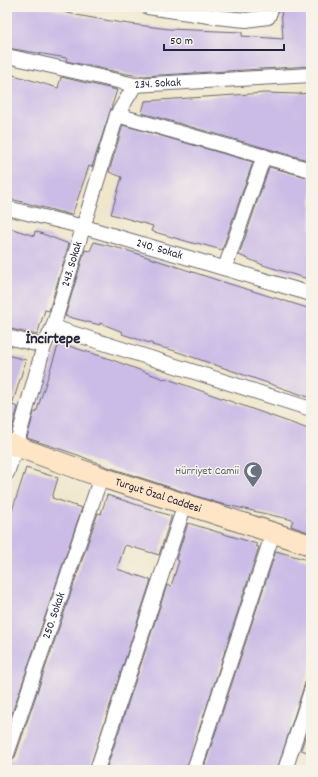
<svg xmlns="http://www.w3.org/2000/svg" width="318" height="777" font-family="Dekko,sans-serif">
<rect width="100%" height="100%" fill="#f7f3e8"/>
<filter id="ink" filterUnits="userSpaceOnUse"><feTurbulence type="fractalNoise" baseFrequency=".025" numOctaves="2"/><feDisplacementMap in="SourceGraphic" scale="8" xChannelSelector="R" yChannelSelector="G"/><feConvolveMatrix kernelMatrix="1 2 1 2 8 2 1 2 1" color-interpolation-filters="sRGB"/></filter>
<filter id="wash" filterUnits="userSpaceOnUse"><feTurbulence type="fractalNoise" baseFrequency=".012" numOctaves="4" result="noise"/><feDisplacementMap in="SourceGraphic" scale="16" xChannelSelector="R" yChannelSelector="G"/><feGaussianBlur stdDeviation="0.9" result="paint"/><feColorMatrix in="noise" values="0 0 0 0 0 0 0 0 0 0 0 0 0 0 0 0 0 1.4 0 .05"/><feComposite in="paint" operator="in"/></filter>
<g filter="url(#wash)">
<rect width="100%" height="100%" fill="#efe6ca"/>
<g id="blocks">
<path fill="#cabce6" d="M7,7h26l19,2 24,6 46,8 47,6 73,3v4l41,3 -2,-32h30v59l-167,10 -17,-2 -61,-13 1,-3 -60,-10z
M7,73l51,15 3,-11 56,13 -25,77 -3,-1 -17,49 -65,-17z
M265,93l32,1 14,-1v68l-169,-48 3,-12z
M123,125l130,37 -31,88 -25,-7 -1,1 -45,-13 2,-5 -42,-12 11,-37 -13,-5z
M269,167l42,11v102l-48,-15 -24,-10z
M7,227l27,9 1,-5 34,13 -20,67 -4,-1 -8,25 -30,-7z
M94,242l32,8 91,30 94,29v89l-139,-48 -20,-5 1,-1 -31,-10 1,-2 -23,-9v2l-35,-9 20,-66 5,1z
M59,343l48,15 57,21 1,-1 146,52v103l-20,-7 2,-6 -75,-17 -113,-37 -27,-11 -51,-17 7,-26 2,1z
M7,355l19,5 -14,45 6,2 -7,25h-4z
M26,468l32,10 -6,20 30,10 -75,220v-202z
M107,495l64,21v2l-12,37 -34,-10 -8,24 34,11 -62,190h-82v-8l5,-1 3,-4 83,-244 3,1z
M188,523l69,21 -1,2 3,1 -73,223h-80l61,-185 4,1 8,-25 -3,-2z
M276,551l35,10v103l-34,106h-74z
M311,718v35l-10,-3z"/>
</g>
</g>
<g filter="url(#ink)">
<use href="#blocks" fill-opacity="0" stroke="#6a676d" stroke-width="1"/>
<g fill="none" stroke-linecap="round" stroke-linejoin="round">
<g stroke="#6a676d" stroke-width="16">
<g id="street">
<path d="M148,7l68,10 30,3 22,-3 4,-10"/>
<path id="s1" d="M7,56l128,29 176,-10"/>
<path d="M117,115l194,55"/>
<path id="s2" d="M7,208l77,19 227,67"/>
<path d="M225,268l39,-112"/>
<path d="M53,327l258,82"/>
<path d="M7,337l37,9"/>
<path id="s3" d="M7,473l9,-27 28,-100 9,-19 64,-212 18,-30"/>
<path id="s4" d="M7,754l94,-277"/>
<path d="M97,770l88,-266"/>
<path d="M194,770l79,-237"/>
<path d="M285,770l26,-79"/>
</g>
</g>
<g stroke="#6a676d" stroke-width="22">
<g id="secondary">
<path id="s5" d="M7,443l94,34 210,68"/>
</g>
</g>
<use href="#street" stroke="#fff" stroke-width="14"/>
<use href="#secondary" stroke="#fde5c5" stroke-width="20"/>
</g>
</g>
<defs>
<g id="mosque-pin" transform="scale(1)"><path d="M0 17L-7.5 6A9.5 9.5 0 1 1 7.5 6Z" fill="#6b7280" stroke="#f7f3e8"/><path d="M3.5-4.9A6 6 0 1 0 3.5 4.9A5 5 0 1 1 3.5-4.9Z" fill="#fff"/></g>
</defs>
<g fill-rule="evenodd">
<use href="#mosque-pin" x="253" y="471"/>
</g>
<g text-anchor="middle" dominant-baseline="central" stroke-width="3" stroke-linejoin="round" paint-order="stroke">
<g font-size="12" fill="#22223b" stroke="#f7f3e8">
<text stroke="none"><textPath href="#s1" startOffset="154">234. Sokak</textPath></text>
<text stroke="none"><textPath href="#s2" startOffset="158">240. Sokak</textPath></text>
<text stroke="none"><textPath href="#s3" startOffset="219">243. Sokak</textPath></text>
<text stroke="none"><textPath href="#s5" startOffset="160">Turgut Özal Caddesi</textPath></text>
<text stroke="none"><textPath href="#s4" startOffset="146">250. Sokak</textPath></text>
</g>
<g font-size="12" fill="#5b616d" stroke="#f7f3e8" text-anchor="end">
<text x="239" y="471">Hürriyet Camii</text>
</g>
<g font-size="16" font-weight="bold" fill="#22223b" stroke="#f7f3e8">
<text x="53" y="339">İncirtepe</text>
</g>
</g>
<rect width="318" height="777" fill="none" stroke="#f7f3e8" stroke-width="24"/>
<path d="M164 44v6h120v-6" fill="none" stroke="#22223b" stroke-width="2"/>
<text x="170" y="44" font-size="12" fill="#22223b" stroke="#f7f3e8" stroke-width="3" paint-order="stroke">50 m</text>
</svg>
